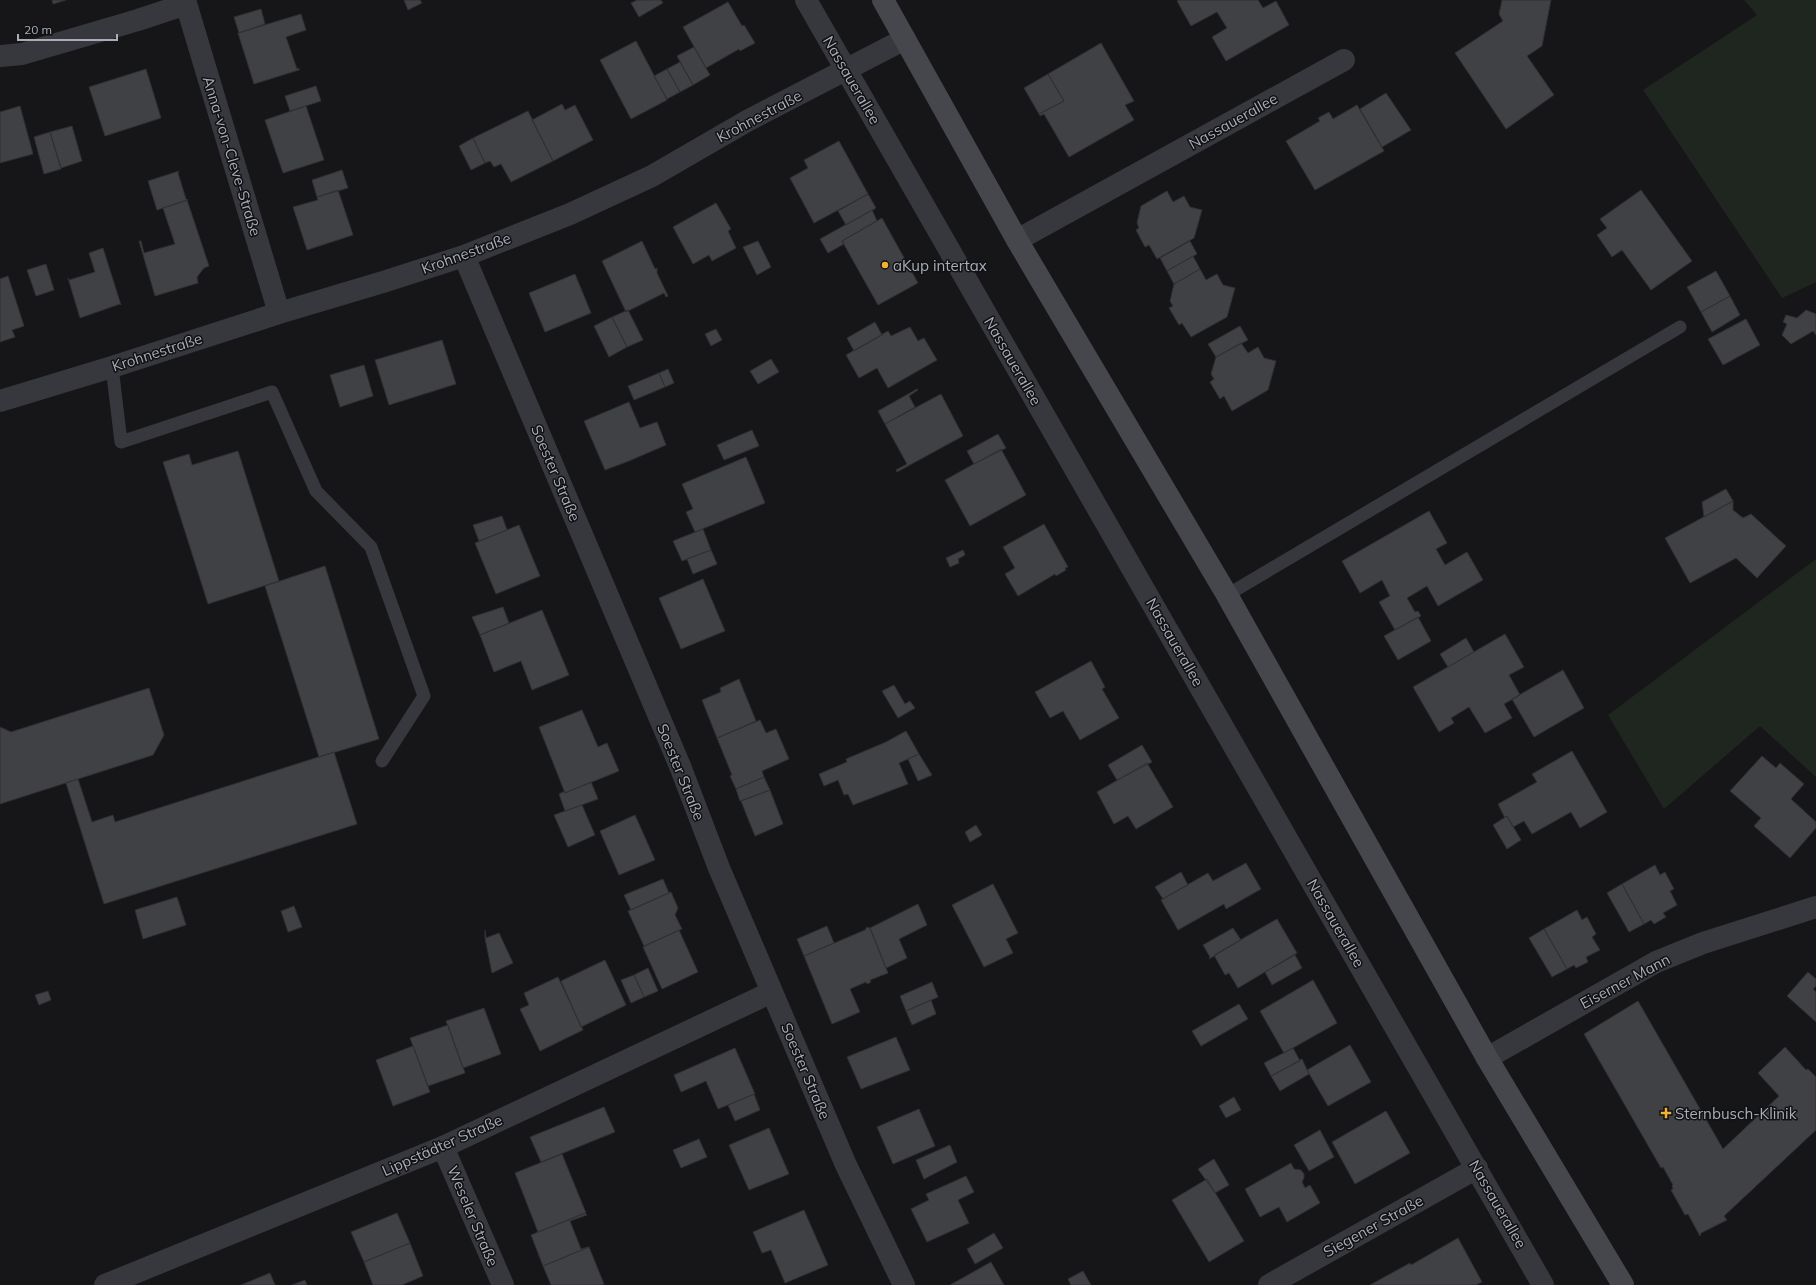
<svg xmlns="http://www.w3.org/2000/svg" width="1816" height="1285" font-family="Mulish,sans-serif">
<rect width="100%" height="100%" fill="#161618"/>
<path fill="#1e261f" d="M1744,0h72v282l-34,16 -139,-208 114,-75z
M1816,559v218l-56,-51 -96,83 -56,-94z"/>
<path fill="#404145" stroke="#303034" d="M52,0h14l-13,4z
M404,0h16l2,3 -14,7z
M637,0h24l2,3 -24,14 -8,-14z
M1179,0h79l5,8 13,-7 13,24 -63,36 -14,-24 15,-9 -10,-16 -26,14 -14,-25z
M1502,0h49l-9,46 -15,10 27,39 -48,34 -51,-76 48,-32 -4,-7z
M728,2l14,24 2,-1 11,18 -15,8 -1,-2 -33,19 -23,-41z
M261,9l4,15 -26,9 -5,-16z
M301,14l5,16 -20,7 11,32 2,-1v2l-45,14 -16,-51z
M636,41l31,59 -36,19 -31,-59z
M1101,43l33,58 -9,4 9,15 -65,37 -25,-43 -4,2 -1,-2 25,-13 -16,-27z
M694,47l16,28 -17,10 -16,-29z
M680,62l13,23 -13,7 -13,-23z
M146,69l15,49 -56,18 -16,-49z
M667,69l13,23 -13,7 -13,-23z
M1048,74l16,27 -25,13 -15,-26z
M316,86l5,15 -31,10 -5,-15z
M1386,93l25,37 -29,17 -22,-38z
M562,104l3,6 10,-5 18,35 -40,21 -21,-41z
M1357,105l27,46 -69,39 -29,-49 34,-20 -2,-3 11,-6 4,7z
M20,106l13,48 -33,9v-51z
M306,106l18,54 -41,13 -18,-53z
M528,111l25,50 -42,21 -10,-18 -7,3 -4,-6 -5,2 -12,-25z
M72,126l10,35 -21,7 -11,-36z
M50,132l11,37 -17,5 -10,-37z
M473,138l12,25 -14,7 -12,-24z
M839,141l29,53 -54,29 -24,-45 18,-10 -4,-8z
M342,170l6,18 -31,9 -5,-17z
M179,171l-1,2 8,26 2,1 -31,10 -9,-29z
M338,190l15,45 -46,15 -14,-43 25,-7 -1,-3z
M1641,190l51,71 -41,29 -29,-40 -10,7 -15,-22 10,-7 -7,-9z
M1167,191l6,11 11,-6 6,11 12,3 -8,28 -37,21 -8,-14 -4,2 -9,-17 3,-2 -2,-5 4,-17z
M868,194l8,14 -30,17 -8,-14z
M187,200l22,66 -5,2 -7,9 1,6 -43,13 -16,-55h2l3,12 31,-9 -12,-36z
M716,203l15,26 -3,2 8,17 -24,13 -3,-6 -16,9 -20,-37z
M872,210l5,11 -35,20 2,3 -16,9 -8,-14z
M882,218l36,65 -40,22 -36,-64z
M642,241l13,28 2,-1v5l11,23 -2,1 -2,-4 -38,19 -24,-51z
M758,241l13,26 -14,8 -14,-28z
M1190,241l7,13 -30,17 -7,-13z
M103,248l18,57 -1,-1 -40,14 -12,-40 1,2 26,-8 -6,-19z
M1193,256l7,13 -26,15 -7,-13z
M46,264l8,26 -18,6 -9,-26z
M1200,269l6,11 11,-6 6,11 12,3 -8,29 -36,20 -9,-14 -3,2 -10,-17 4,-2 -3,-5 4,-17z
M1716,271l14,25 -29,16 -14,-25z
M575,274l16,39 -46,19 -16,-39z
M8,276l16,50 -12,4 3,7 -15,5v-63z
M1730,296l10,19 -28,17 -11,-20z
M628,310l15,30 -16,7 -15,-30z
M1806,310l10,4v21l-3,-4 -22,13 -9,-9 5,-11 -4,-2 3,-7 11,3z
M612,317l15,30 -18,10 -15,-31z
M1746,319l14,26 -37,20 -15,-26z
M875,322l7,13 -28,16 -7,-13z
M1240,326l8,14 -32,17 -8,-13z
M910,327l8,14 6,-3 13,22 -49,28 -11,-20 -18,10 -13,-23 42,-24 3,5z
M716,329l6,11 -11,6 -6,-12z
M442,340l14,44 -67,21 -14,-45z
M1241,343l7,10 10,-6 6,11 12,3 -8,29 -36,21 -8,-15 -4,3 -10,-17 4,-3 -3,-5 5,-17z
M771,359l8,13 -21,12 -8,-13z
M364,365l9,31 -33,11 -10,-32z
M668,369l6,14 -9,4 -6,-14z
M659,373l6,14 -31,13 -6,-14z
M917,389l1,1 -9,6 6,11 -30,17 -7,-13z
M941,394l22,42 -66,36 -1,-2 11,-6 -22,-40z
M629,402l11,26 17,-6 9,23 -37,16 -24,9 -21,-49z
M752,430l7,16 -35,14 -7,-15z
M998,434l8,14 -32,16 -7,-13z
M1001,449l25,46 -56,31 -25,-46z
M238,451l41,130 -71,23 -45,-142 26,-8 3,11z
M746,457l19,46 -70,29 -9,-20 7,-3 -11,-25z
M1726,489l7,12 -29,16 -2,-15z
M1733,501v9l10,8 8,-4 35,32 -29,32 -21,-20 -46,25 -25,-45z
M1429,511l18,32 -11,6 9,16 22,-13 16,28 -45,26 -11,-20 -20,12 8,14 3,-1 3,5 -26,14 -16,-28 11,-6 -8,-16 -22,13 -18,-32z
M502,516l5,14 -28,11 -6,-16z
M1044,524l24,43 -3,1 1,2 -10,6 -1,-2 -37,22 -13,-22 10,-6 -12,-21z
M519,525l21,51 -44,18 -21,-51z
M703,529l8,21 -29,11 -9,-20z
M711,550l6,14 -24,10 -6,-15z
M963,550l2,5 -7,4 1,4 -9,4 -4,-9z
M325,566l54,173 -60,18 -54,-171z
M703,579l22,52 -44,18 -22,-51z
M503,607l6,16 -29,12 -8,-18z
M542,610l27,65 -37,15 -11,-29 -27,11 -14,-37z
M1418,617l13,24 -33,19 -14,-24z
M1505,634l19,33 -15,8 11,20 -16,9 8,14 -27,15 -16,-26 -18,11 3,5 -15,9 -26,-45z
M1466,638l8,14 -26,15 -8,-13z
M1091,661l14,26 -3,2 17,29 -39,22 -17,-29 -13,7 -15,-26z
M1563,670l21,38 -50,29 -22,-38z
M739,679l17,42 -39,17 -15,-38 19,-8 -1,-4z
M894,685l11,19 5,-3 5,7 -17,10 -16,-27z
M149,688l15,47 -11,20 -153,49v-77l11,5z
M582,710l16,37 9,-4 12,28 -54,22 -26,-66z
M760,720l6,13 10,-4 13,30 -27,12 2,6 -28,12 -6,-13 2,-1 -15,-37z
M906,731l13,23 -20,9 9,21 -55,21 -5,-11 -4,1 -6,-15 -14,6 -5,-12 28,-12 -1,-3 40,-17z
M1142,745l10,17 -35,18 -9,-15z
M1572,751l35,61 -27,16 -9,-16 -39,22 -8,-13 -11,6 -6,-11 -2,2 -7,-14 39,-22 -5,-8z
M334,752l23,72 -253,80 -38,-121 12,-4 14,43 21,-7 2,7z
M919,754l13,21 -14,6 -10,-22z
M1762,756l14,12 4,-5 24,21 -13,15 25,23v6l-26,30 -36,-32 7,-8 -31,-27z
M1147,763l26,44 -37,22 -8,-13 -14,8 -17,-32z
M764,777l6,13 -30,11 -4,-12z
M591,782l7,17 -33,12 -6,-17 6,-3v2z
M770,790l13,34 -28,12 -14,-35z
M582,805l13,30 -27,12 -14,-32z
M635,815l20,45 -36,15 -19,-44z
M1507,816l14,24 -14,9 -14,-24z
M976,825l6,10 -12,7 -5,-10z
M1246,863l15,26 -35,20 -2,-5 -46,26 -17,-30 47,-27 5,8z
M1655,865l5,10 5,-3 9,17 -4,2 7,14 -14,8 3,4 -12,7 -3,-4 -7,4 -22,-40z
M1181,872l7,13 -25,14 -8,-12z
M663,879l6,14 -38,17 -7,-15z
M993,884l25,49 -12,6 7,14 -29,14 -32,-62z
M1622,884l22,40 -15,8 -22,-39z
M671,892l7,16 -3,7 7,14 -38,17 -16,-35z
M177,897l9,28 -43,14 -8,-29z
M918,904l9,21 -28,14 8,19 -21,10 -16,-40z
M294,906l8,21 -14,5 -7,-21z
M1577,910l5,10 5,-3 9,17 -4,3 8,13 -14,7 2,5 -12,6 -2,-3 -7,4 -23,-40z
M1277,919l20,34 -59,35 -9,-15 -4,2 -11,-20z
M827,926l7,17 -30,13 -7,-17z
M867,927l3,1 18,45 -18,7 1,2 -4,2 -1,-2 -16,7 10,23 -28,12 -28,-68 61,-26z
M1233,928l8,12 -32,19 1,-2 -7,-12z
M1544,929l23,40 -15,8 -23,-39z
M485,930l1,8 13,-5 14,30 -21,10 -7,-35z
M679,930l19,42 -36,17 -19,-42z
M1295,955l7,13 -30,17 -7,-13z
M605,960l21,45 -45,22 -20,-46z
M648,968l10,23 -14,6 -10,-22z
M1808,972l8,7v7l-3,3 3,3v30l-29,-26z
M634,975l10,22 -13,6 -10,-23z
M558,977l25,53 -43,21 -20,-42 9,-4 -5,-12z
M1313,980l24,43 -53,30 -24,-42z
M932,982l6,15 -32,14 -6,-15z
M48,991l3,9 -12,5 -4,-10z
M931,1000l5,14 -24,11 -6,-14z
M1638,1001l85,148 56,-53 -21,-23 27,-26 21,23 2,-1 8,8v53l-92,86 3,4 -26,13 -1,3 -12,-22 -3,1 -14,-25 2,-1 -1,-3 1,-1 -10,-18 -2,1 -77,-134z
M1239,1004l9,15 -47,27 -9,-15z
M484,1008l17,46 -38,14 -17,-47z
M448,1025l17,48 -37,13 -18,-48z
M896,1037l14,33 -49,19 -14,-32z
M1350,1045l21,37 -43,24 -21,-36z
M413,1046l17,46 -37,14 -17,-46z
M735,1048l20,46 -37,15 -12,-28 -25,11 -7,-17z
M1293,1048l7,13 -29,15 -7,-13z
M1302,1059l7,15 -29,17 -9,-15z
M754,1094l6,16 -25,11 -7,-16z
M1234,1097l7,13 -15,8 -7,-12z
M604,1107l11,25 -74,30 -11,-25z
M919,1109l16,37 -42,18 -16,-37z
M1386,1111l24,42 -55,31 -23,-42z
M769,1128l20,46 -40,16 -20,-45z
M1320,1130l14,27 -25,14 -15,-26z
M699,1139l8,18 -26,11 -8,-18z
M950,1145l7,17 -33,17 -8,-19z
M562,1154l24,59 -48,19 -23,-59z
M1214,1159l15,26 -14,8 -17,-24z
M1291,1163l3,6 7,1 3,4v4l-2,4 3,6 5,-3 10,18 -33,19 -8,-15 -19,10 -15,-28z
M966,1176l8,16 -16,8 11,23 -42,19 -16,-33 18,-9 -3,-6z
M1207,1179l37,62 -35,21 -37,-62z
M804,1210l24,55 -43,18 -14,-33 -9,3 -9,-21z
M397,1213l13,30 -46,19 -13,-30z
M585,1213l2,2 -17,6 11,28 8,-2 -46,19 -12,-31z
M994,1233l9,15 -28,16 -8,-15z
M1458,1238l24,44 -6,3h-106l40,-22 1,2z
M410,1243l13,33 -21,9h-29l-9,-23z
M589,1247l15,37 -3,1h-50l-8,-19z
M991,1262l13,23h-54z
M1083,1271l8,14h-20l-3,-6z
M270,1273l5,12h-34z
M305,1280l2,5h-15z"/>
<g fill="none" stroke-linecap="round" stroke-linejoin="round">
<path stroke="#37383d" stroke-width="13" d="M112,367l9,75 151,-50 44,99 55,56 53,149 -42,65
M1227,595l453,-268"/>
<path stroke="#37383d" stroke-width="22" d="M185,0l94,313
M806,0l737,1285
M0,56l22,-2 116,-34 48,-16
M1017,240l327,-180
M464,256l216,510 39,102 127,297 58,120
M0,401l112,-34 167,-54 104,-31 81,-26 106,-42 82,-38 95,-55 158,-82
M1487,1058l169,-96 47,-19 113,-36
M443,1147l60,138
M105,1285l338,-138 329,-155
M1269,1285l208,-117"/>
<path stroke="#45474d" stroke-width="22" d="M883,0l134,240 210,355 260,463 136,227"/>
</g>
<g fill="#f2b134" stroke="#111113" stroke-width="1.5">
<circle cx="885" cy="265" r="4"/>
<path d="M1664 1107h4v4h4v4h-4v4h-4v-4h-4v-4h4z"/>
</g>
<g text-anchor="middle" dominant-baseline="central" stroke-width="3" stroke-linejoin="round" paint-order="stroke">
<g font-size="15" fill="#a8adb8" stroke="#111113">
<text transform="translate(852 80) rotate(60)">Nassauerallee</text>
<text transform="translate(759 116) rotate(-28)">Krohnestraße</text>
<text transform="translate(1233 121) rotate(-29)">Nassauerallee</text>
<text transform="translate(232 156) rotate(73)">Anna-von-Cleve-Straße</text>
<text transform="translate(466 253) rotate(-20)">Krohnestraße</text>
<text transform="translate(157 352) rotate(-18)">Krohnestraße</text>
<text transform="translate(1013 361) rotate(60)">Nassauerallee</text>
<text transform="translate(556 473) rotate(67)">Soester Straße</text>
<text transform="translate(1175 642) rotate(60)">Nassauerallee</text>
<text transform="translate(681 772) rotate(68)">Soester Straße</text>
<text transform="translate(1336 923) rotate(60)">Nassauerallee</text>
<text transform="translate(1625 981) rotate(-28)">Eiserner Mann</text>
<text transform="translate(806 1071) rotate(67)">Soester Straße</text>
<text transform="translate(442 1145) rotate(-24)">Lippstädter Straße</text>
<text transform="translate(1498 1204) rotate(60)">Nassauerallee</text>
<text transform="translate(473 1216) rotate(67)">Weseler Straße</text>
<text transform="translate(1373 1226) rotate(-29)">Siegener Straße</text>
</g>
<g font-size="15" fill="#a8adb8" stroke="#111113" text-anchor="start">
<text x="893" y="265">aKup intertax</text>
<text x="1675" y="1113">Sternbusch-Klinik</text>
</g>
</g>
<path d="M18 34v6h99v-6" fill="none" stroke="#a8adb8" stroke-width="2"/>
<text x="24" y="34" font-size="12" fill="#a8adb8" stroke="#111113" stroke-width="3" paint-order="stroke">20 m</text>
</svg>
